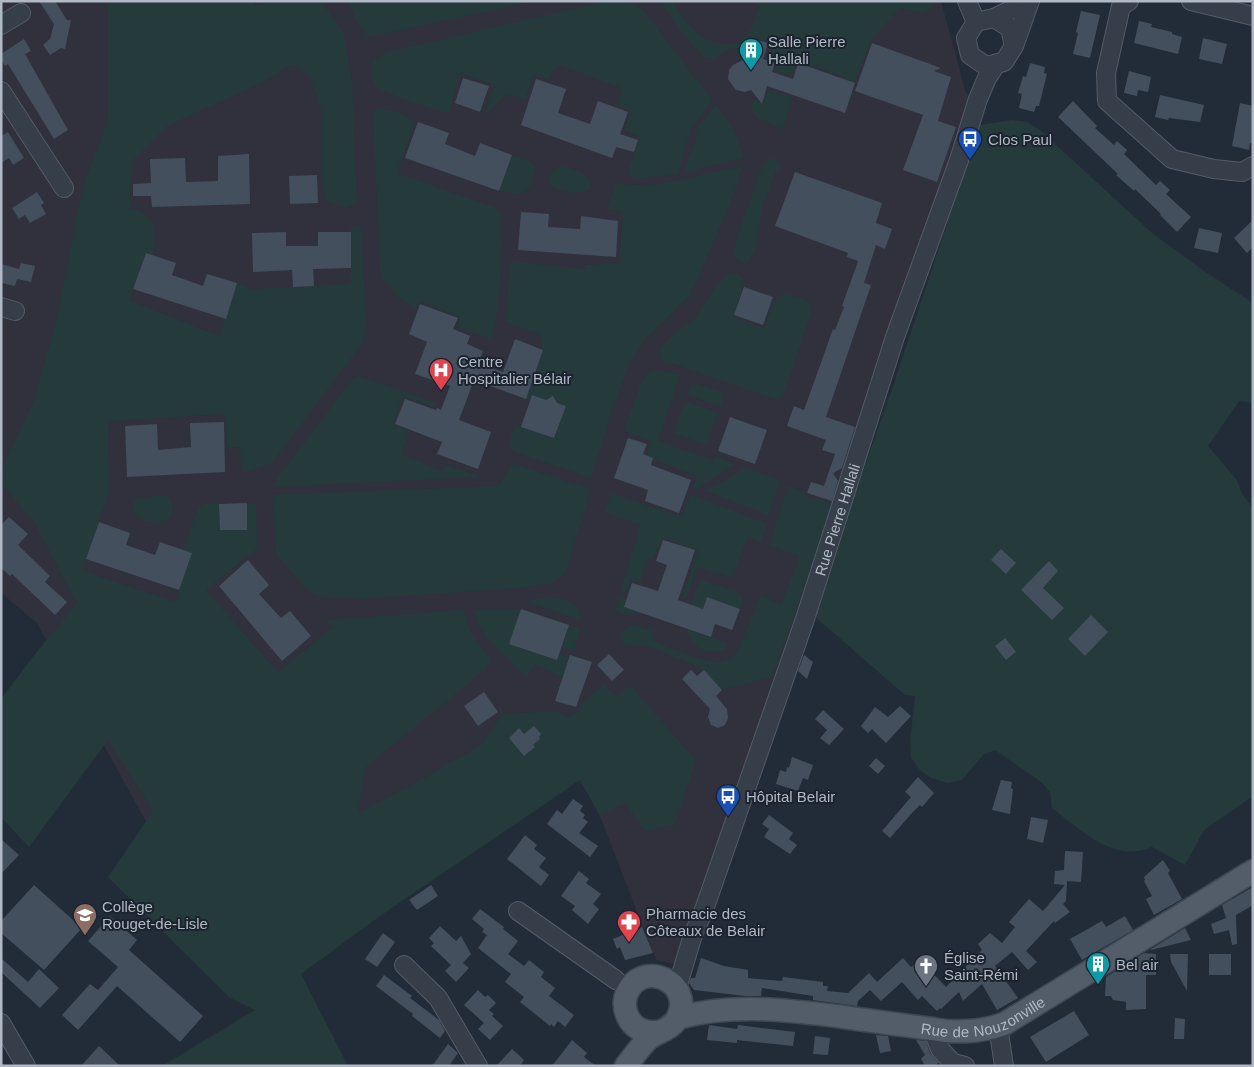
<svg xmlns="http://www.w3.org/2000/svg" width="1254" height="1067" font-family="Helvetica,sans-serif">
<rect width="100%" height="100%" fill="#222c38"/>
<path fill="#31303d" d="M1,1h940l25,92 10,14 -284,831 -19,26 -16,-4 -4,-7 -53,-137 -20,-36 -110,68 -223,158 -210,-383 -36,-30z"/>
<path fill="#253a3b" d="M108,1h145l2,5 21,-5h45l23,33 8,47 5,122 -11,5 -19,-7 -6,-26v-65l-11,-34 -18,-11 -35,20 -90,41 -34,34 -4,49 9,1 14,10 4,24 -3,11 -7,-2 -17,47 90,36 18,-53 14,6 100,-5v-57l6,-1 4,2 6,101 -6,16 -89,118 -28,10 -3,-6 -1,-20 -13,1 -2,-34 -117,7 1,71 -26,79 92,31 16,-49 -8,-3 15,-41 5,-5h16l1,26h27v-27l9,1 1,45 -51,41 72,82 55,-45 -7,-7 138,-10c4,21 12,33 27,49l-6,11 -119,97 -8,46 66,-35 58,-34 20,-30 52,-3 14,6 11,-6 3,-9 22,-17 12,11 14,-11 66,75 -21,64 -30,7 -20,-28 -25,13 -20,-36 -200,136 -79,58 47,92h-186l93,-56 -25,-12 -122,-121 45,-66 -45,-71 -79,107 -28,-30v-118l34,-45 42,-51 -45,-84 -31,-35v-13l32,-69 23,-80 26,-133 26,-70z
M348,1h187l-167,36 -12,-17z
M607,1c17,0 25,-1 38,11l67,88 -22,30 -12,44 -40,4 -11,-3 13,-38 -16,-7 7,-19 -13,-5 4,-14 -2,-4 -60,-23 -8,7 -3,8 -15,-6 -9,25 -19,-5 -19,20h-3l11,-29 -34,-12 -13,40 -36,-10 -35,-15 -6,-12 2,-16 15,-8z
M661,1h10c16,20 27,43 56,43 8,1 14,-2 20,-9 8,-10 3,-16 14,-26l-5,-8h180l1,3 -15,9 -22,-5 -30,33 -18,49 -11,-4 3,-9 -47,-17 -5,16 -17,-6 2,-9 -8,-3 5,-14 -25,-8 -7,12 -11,1 -18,10 -11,-3 -22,-26z
M768,90l25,7 -10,33 -29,-14c-2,-7 -5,-12 1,-18l8,7z
M716,105c14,18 22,30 27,53l-58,14 3,-14 7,-16 2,-14z
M380,109l18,3 17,9 -18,52 99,35 6,7c-2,41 1,85 -11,124l-34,-12 4,-9 -41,-17 -4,7 -15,-8 -21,-23 -7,-167z
M1012,120l15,2 14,9 111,102 52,38 49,32v100l-14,-2 -31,45 29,34 5,14 11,14v288l-49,34 -19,35 -33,-18c-38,17 -71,-17 -100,-39l-2,-16 -10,-11 -45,-31 -12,5 -21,25 -14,3 -17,-5 -11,-8 -9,-12 -1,-17 5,-45 -10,-1 -91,-79 41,-123 33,-92 92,-276z
M512,155l16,5 8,6 -4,18 -9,10 -24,-3z
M769,159h6l5,4v9l-4,-1c-5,15 -14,34 -16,49 -2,16 -3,30 -13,44l-7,-2 -7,-6 4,-19 23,-66 5,-9z
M561,166c11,2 22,6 30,14l-1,9c-14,7 -25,3 -39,-3 -5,-10 0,-16 10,-20z
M743,166l-15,42 -37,86 -17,18 -22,20 -14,16 -7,12 -17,44 -23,74 -77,-26 -4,-5 1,-13 5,-8 38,12 11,-32 -8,-3 -5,-7 -6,4 -9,-3 -2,5 -9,-3 17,-49 -4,-16 -33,-12 3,-56 7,-4 69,7v-4l34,-2 4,-51 -16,-3 9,-25 21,1 23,-1z
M737,273l6,6 1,5 -11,33 31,11 12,-30 8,-4 20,5 7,6v9l-28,81 -5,5 -116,-40 -3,-10 11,-13 25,-18 20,-31 12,-13z
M650,371h13l17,4 -22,66 56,19 2,-4 20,8 -39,25 -5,-2 5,-11 -51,-19 5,-16 -27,-10 17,-49z
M358,376l78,27 -1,4 -32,-11 -10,28 17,7 -9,23 42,18 2,-7 32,10 -1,2 -202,10 3,-9 7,-9 68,-89z
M692,382l33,11 -4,13 -34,-11z
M685,401l33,12 -11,32 -34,-12z
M512,463l79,26 -25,83 -13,11 -33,5 -161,11 -1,-2h-35l-14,-5 -33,-37 -3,-60 226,-9z
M745,468l36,12 -13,35 -63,-24z
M788,485l16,7 1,4 29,8 -62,173 -50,13 -18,-20 -10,-5 -46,-19 -22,-1 -8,-8 11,-11h7l18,5 -1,10c14,5 54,23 67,21 7,-2 12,-5 17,-9l23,-57 21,8 18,-47 -30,-12z
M611,493l71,24 8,-23 77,30 -6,18 -13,-5 -16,41 -35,-11 -11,32 -4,-2 16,-47 -36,-12 -9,21 -5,-1 -8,25 -9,-4 -5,14 -6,-3 21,-65 -36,-13z
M165,495l6,4c10,34 -36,26 -39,9 0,-4 3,-7 5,-10z
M700,580l35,11 6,3 2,8 -3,7 -33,-12 -4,12 -12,-4z
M549,597c16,3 32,2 31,23l-54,-19z
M619,597l7,3 -2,7 18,6c-11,3 -18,2 -28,-4z
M521,609l-11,35 47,16 3,-6 9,3 -6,20 -27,-12 -10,12 -38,-38 -11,-16 -2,-13z
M569,625l11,4 -6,22 -15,-5 5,-5z
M687,629l39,13v7c-16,8 -37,-2 -39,-20z"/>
<path fill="#434f5d" d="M39,1h16l12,19h4l-6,29 -4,-1 -11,7 -7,-10 7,-6 4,-15z
M1081,11l19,4 -10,43 -17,-4 5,-21 -2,-1z
M1139,21l13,3 -1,3 21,5v2l10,3 -4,17 -44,-11z
M750,38l18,5 -5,16 12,4 -3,9 21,7 5,-16 57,20 -10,30 -78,-27 -5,18 -11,-14 -6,2 -9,-2 -8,-11 1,-9 4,-5 10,-5z
M1203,38l24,6 -5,20 -23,-5z
M24,39l7,12 -6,3 43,76 -14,9 -46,-75 -3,2 -4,-6v-6z
M872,43l69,25 -7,3 17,6 -13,44 18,6 -19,55 -34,-12 20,-55 -68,-24z
M1030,63l15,4 -1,6 3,1 -8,32h-3l-2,6 -15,-4 3,-14 -4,-1 5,-17 3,1z
M1129,71l22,6 -3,15 -10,-2 -1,6 -13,-3z
M463,78l26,8 -9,26 -25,-9z
M536,79l30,10 -8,24 32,11 8,-23 30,11 -8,22 18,6 -4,12 -18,-5 -4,11 -91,-33z
M1160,95l44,10 -4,17 -31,-4 -1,2 -13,-3z
M1073,101l24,25 -2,2 19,17 3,-4 10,9 -3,4 32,31 4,-4 10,9 -4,4 25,23 -14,15 -17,-17 1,-1 -26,-25 -1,2 -18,-16 2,-1 -60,-57z
M1240,103l13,3v37h-3l-1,7 -17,-4z
M418,122l31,11 -4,11 30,12 5,-13 32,12 -13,36 -94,-33z
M8,132l16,26 -11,7 -4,-7 -8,5v-27z
M249,154l1,50 -98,3 -1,-11h-18v-12l18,-1 -1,-24 35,-1 1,24 32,-1v-25z
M795,172l87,31 -6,20 16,6 -7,20 -9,-4 -12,38 7,2 -45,132 29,10 -13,41 -9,5 5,8 -6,20 -25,-8 4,-11 13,4 11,-32 -13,-4 4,-10 -39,-14 7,-20 10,4 29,-81 2,1 9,-23 -2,-1 16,-45 -11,-4 1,-4 -73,-27z
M317,175l1,28 -28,1 -1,-28z
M37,192l7,11 -3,2 5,9 -16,9 -5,-8 -6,4 -7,-11z
M521,212l28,2 -1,13 32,2 1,-13 37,5 -2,36 -98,-7z
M1253,220v27l-6,6 -13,-15z
M1199,228l23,5 -4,20 -24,-5z
M286,232v14h32v-14h33v36l-38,1 1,17 -21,1 -1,-17 -39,2 -1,-39z
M146,253l30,10 -4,12 31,11 4,-12 30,9 -11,36 -93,-30z
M21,263l14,3 -4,16 -14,-3 -2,7 -14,-3v-19l18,5z
M744,287l29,10 -10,28 -29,-10z
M420,304l38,14 -5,11 17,7 -3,8 16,7 -5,12 25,9 12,-33 28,11 -17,49 -52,-19 -15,40 32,12 -13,37 -41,-15 5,-12 -47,-18 10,-25 31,11 1,-2 4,2 9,-24 -35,-12 12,-32 -18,-8z
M532,395l14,5 7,-4 4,7 9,3 -12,32 -33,-11z
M730,417l37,13 -12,34 -37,-13z
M224,422l1,50 -98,5 -2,-51 32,-2 1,26 33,-3 -1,-24z
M628,438l19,6 -4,10 10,4 -2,7 40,15 -12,33 -34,-12 3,-11 -34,-12z
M247,503v27h-27l-1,-26z
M9,517l19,17 -10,11 32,31 -5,6 22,20 -12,13 -43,-41 -2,2 -9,-8v-43z
M99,522l31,11 -4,12 29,10 5,-13 32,11 -13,37 -93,-31z
M663,540l32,10 -17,50 25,9 4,-12 33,12 -8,21 -17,-6 -4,13 -87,-30 8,-24 26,8 9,-26 -11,-4z
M1001,549l15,14 -10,11 -15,-14z
M248,560l21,25 -10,9 22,24 9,-7 21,25 -29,25 -63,-75z
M1049,561l9,10 -15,17 21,20 -12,12 -31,-30z
M521,609l48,16 -12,35 -48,-16z
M1091,615l17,17 -23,24 -17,-17z
M1005,638l11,14 -10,8 -11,-14z
M609,654l15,16 -12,11 -15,-16z
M570,655l22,7 -16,45 -21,-6z
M804,655l9,7 -6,17 -9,-8z
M691,670l6,6 7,-6 18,20 -6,6 11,13 1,9 -3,7 -7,3 -7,-3 -3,-8 2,-8 -28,-30z
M484,692l14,20 -20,14 -14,-20z
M900,706l11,10 -25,27 -14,-14 -4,4 -7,-7 14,-19 13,10z
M823,710l21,19 -15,16 -9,-7 7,-8 -12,-11z
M534,726l7,8 -2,3 1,2 -7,6 2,2 -11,9 -15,-18 10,-10 5,6z
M792,757l21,8 -5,15 -5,-2 -5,13 -22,-7 4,-14 6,2 1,-5 2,1z
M876,758l9,8 -7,8 -9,-8z
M918,777l16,16 -12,14 -2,-2 -9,9 -21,24 -8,-7 29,-34 -6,-5z
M1001,780l11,2 -1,6 2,1 -3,25 -18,-4z
M573,799l10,7 -3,5 5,4 -2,3 5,4 -9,11 19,13 -8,11 -43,-33 10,-14 5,4z
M769,815l24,18 -4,6 8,6 -7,9 -26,-17 5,-8 -7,-5z
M1031,817l17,3 -5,23 -16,-4z
M525,835l12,10 -3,4 12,9 -7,9 10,8 -8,11 -34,-27z
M1,839l18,16 -18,19z
M1065,851l18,1 -2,30 -14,-1 -1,20 -3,3 7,8 -15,11 -1,-2 -28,30 11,11 -9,8 -16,-18 -17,14 23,32 -21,12 -15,-26 -19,17 -4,-9 -18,17 -1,-1 -3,3 -15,-15 -4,4 -16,-18 -21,19 -11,-11 -12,11 -1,5 -44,-6v-4l-51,-8 -1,8h-16l-51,-6 -5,-7 2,-5h4l6,-20 23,8 24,4v8l34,3 1,-4 40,5v4h5l-1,5 21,2 21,-20 8,9 26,-24 8,9 10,-6 25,26 36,-37 -4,-6 12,-11 12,10 13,-16 -6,-5 20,-23 14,12 22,-26 -11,-1 1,-13 9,-1z
M1163,860l7,11 -2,2 14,26 -28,16 -8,-16 6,-3 -8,-15 1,-1 -1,-3z
M579,871l10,8 -3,4 15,11 -8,10 6,5 -11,15 -16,-14 3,-4 -14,-10z
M34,885l48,43 -38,42 -43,-37v-12z
M431,885l7,11 -21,14 -8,-10z
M1253,887v18l-17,10 1,29 -5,1 -3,-15 -15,4 -3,-10 15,-6 -4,-13z
M480,909l24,18 -1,2 15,12 -10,13 16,12 5,-6 15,12 -3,5 14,11 -6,8 25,19 -9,12 -7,-6 -4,6 -3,-3 -1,2 -30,-24 4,-5 -19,-15 6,-8 -33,-26 9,-13 -5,-3 2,-3 -12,-10z
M110,916l27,24 -8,10 74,66 -23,26 -63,-56 -39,44 -16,-15 28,-31 8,6 20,-23 -30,-26z
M1125,916l8,14 -51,30 -12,-21 32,-18 4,6z
M440,926l16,15 5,-5 10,18 -8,9 6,5 -13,14 -11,-11 6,-6 -20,-19 3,-3 -5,-5z
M642,927l11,26 -28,7 -5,-13 -3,2 -4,-10z
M1185,928l6,12 -40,10v-1z
M383,933l12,9 -18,25 -12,-8z
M1144,953l12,1v21h-10v34l-20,1v-8l-13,-2 -2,-4h-6l1,-19z
M1170,954h18l-1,37 -16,-29z
M1209,954h22v21h-22z
M1,958l27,24 11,-13 20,19 -19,20 -39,-36z
M384,975l28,21 -2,2 29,22 6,11 -5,7 -28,-22 1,-2 -37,-28z
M478,990l7,7 3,-2 8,8 -7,7 5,4 -2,2 11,10 -13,14 -12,-11 6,-6 -20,-18z
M1074,1011l15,24 -43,27 -16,-25z
M1175,1018l10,1 -1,20h-10z
M709,1025l28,4 1,-4 57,7 -2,14 -56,-6v3l-30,-3z
M876,1035l12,1 3,15 -11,2z
M815,1036l15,2 -2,17 -15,-1z
M572,1040l15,13 -3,4 12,9h-44z
M916,1040l10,1 4,12 9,10 -5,3h-9l-4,-7 4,-4z
M448,1044l10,9 -9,13h-17z
M99,1046l21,20h-39z
M512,1049l12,11 -4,6h-24z"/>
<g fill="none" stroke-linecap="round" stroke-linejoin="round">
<g stroke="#535c67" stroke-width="20">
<g id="minor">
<path d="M967,1l9,21"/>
<path d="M1129,1l-8,5 -15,67 1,28 65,58 42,10 28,3 11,-6"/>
<path d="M1191,1l62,15"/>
<path d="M994,18l16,10 4,18 -10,16 -18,4 -16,-11 -4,-17 10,-16z"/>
<path d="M994,18l35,-17"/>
<path d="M1,25l20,-12"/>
<path d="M1014,46l16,-45"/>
<path d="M1,91l63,97"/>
<path d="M1,307l14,4"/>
<path d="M518,911l98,69"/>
<path d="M404,965l34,33 40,68"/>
<path id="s1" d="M677,988l15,-50 13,-31 100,-288 90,-282 64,-177 19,-61 9,-21 10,-15"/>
<path d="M1,1023l25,43"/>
<path d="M998,1026l6,40"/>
<path d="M932,1029l8,20 13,14 12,3"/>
</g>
</g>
<g stroke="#3f4752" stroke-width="25">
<g id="major">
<path id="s2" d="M678,1018c54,-15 111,-8 166,-1 34,5 68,9 102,14 21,1 38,0 58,-7l249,-153"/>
<path d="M626,1066c7,-9 14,-19 22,-27 10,-8 24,-9 30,-22 16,-34 -34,-58 -50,-26 -8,15 0,36 17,40 3,1 8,1 11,1"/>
</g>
</g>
<use href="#minor" stroke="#353e49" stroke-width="18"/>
<use href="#major" stroke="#535d69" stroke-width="22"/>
</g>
<defs>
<g id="building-pin" transform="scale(1.25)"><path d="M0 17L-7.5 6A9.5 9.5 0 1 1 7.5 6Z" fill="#0f9aa8" stroke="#1b232e"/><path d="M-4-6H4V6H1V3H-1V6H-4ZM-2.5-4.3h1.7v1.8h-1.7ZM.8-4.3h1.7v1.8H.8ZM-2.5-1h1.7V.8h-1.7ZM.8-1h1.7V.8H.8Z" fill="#fff"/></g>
<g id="bus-pin" transform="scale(1.25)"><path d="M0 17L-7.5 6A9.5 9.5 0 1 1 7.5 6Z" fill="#1a4fb4" stroke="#1b232e"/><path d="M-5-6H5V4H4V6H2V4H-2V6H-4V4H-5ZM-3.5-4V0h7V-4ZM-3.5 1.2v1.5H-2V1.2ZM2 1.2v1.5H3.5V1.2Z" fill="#fff"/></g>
<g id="hospital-pin" transform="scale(1.25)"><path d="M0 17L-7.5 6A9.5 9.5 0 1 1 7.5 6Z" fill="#e0444e" stroke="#1b232e"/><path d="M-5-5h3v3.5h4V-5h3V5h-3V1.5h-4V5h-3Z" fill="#fff"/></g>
<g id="school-pin" transform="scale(1.25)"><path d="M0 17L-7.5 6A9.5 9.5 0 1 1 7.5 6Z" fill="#8d6e63" stroke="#1b232e"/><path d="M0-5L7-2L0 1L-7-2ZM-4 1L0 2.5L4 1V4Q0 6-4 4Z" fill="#fff"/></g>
<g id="pharmacy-pin" transform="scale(1.25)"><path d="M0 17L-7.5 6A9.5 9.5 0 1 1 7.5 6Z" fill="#e0444e" stroke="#1b232e"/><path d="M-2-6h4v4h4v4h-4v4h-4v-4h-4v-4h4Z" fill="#fff"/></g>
<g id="church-pin" transform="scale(1.25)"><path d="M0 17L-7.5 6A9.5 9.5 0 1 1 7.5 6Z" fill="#6b7280" stroke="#1b232e"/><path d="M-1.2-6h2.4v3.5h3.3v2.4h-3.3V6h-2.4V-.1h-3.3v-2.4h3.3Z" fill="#fff"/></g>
</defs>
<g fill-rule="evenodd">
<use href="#building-pin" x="751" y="50"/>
<use href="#bus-pin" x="970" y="139"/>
<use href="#hospital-pin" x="441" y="370"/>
<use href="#bus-pin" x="728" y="796"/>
<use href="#school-pin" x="85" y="915"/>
<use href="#pharmacy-pin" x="629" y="922"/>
<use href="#building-pin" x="1098" y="964"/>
<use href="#church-pin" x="926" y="966"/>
</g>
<g text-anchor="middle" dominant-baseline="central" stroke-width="4" stroke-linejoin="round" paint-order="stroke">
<g font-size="15" fill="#b0b9c5" stroke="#1b232e" text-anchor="start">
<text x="768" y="41">Salle Pierre<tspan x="768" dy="17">Hallali</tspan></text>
<text x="988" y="139">Clos Paul</text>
<text x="458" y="361">Centre<tspan x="458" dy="17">Hospitalier Bélair</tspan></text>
<text x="746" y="796">Hôpital Belair</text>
<text x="102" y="906">Collège<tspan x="102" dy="17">Rouget-de-Lisle</tspan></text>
<text x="646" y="913">Pharmacie des<tspan x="646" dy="17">Côteaux de Belair</tspan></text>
<text x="944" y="957">Église<tspan x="944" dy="17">Saint-Rémi</tspan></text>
<text x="1116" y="964">Bel air</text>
</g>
<g font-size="15" fill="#b0b9c5" stroke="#1b232e">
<text stroke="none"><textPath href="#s1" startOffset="495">Rue Pierre Hallali</textPath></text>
<text stroke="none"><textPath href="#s2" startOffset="310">Rue de Nouzonville</textPath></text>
</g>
</g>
<rect width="1254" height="1067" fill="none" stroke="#b0b9c5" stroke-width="5"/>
</svg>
